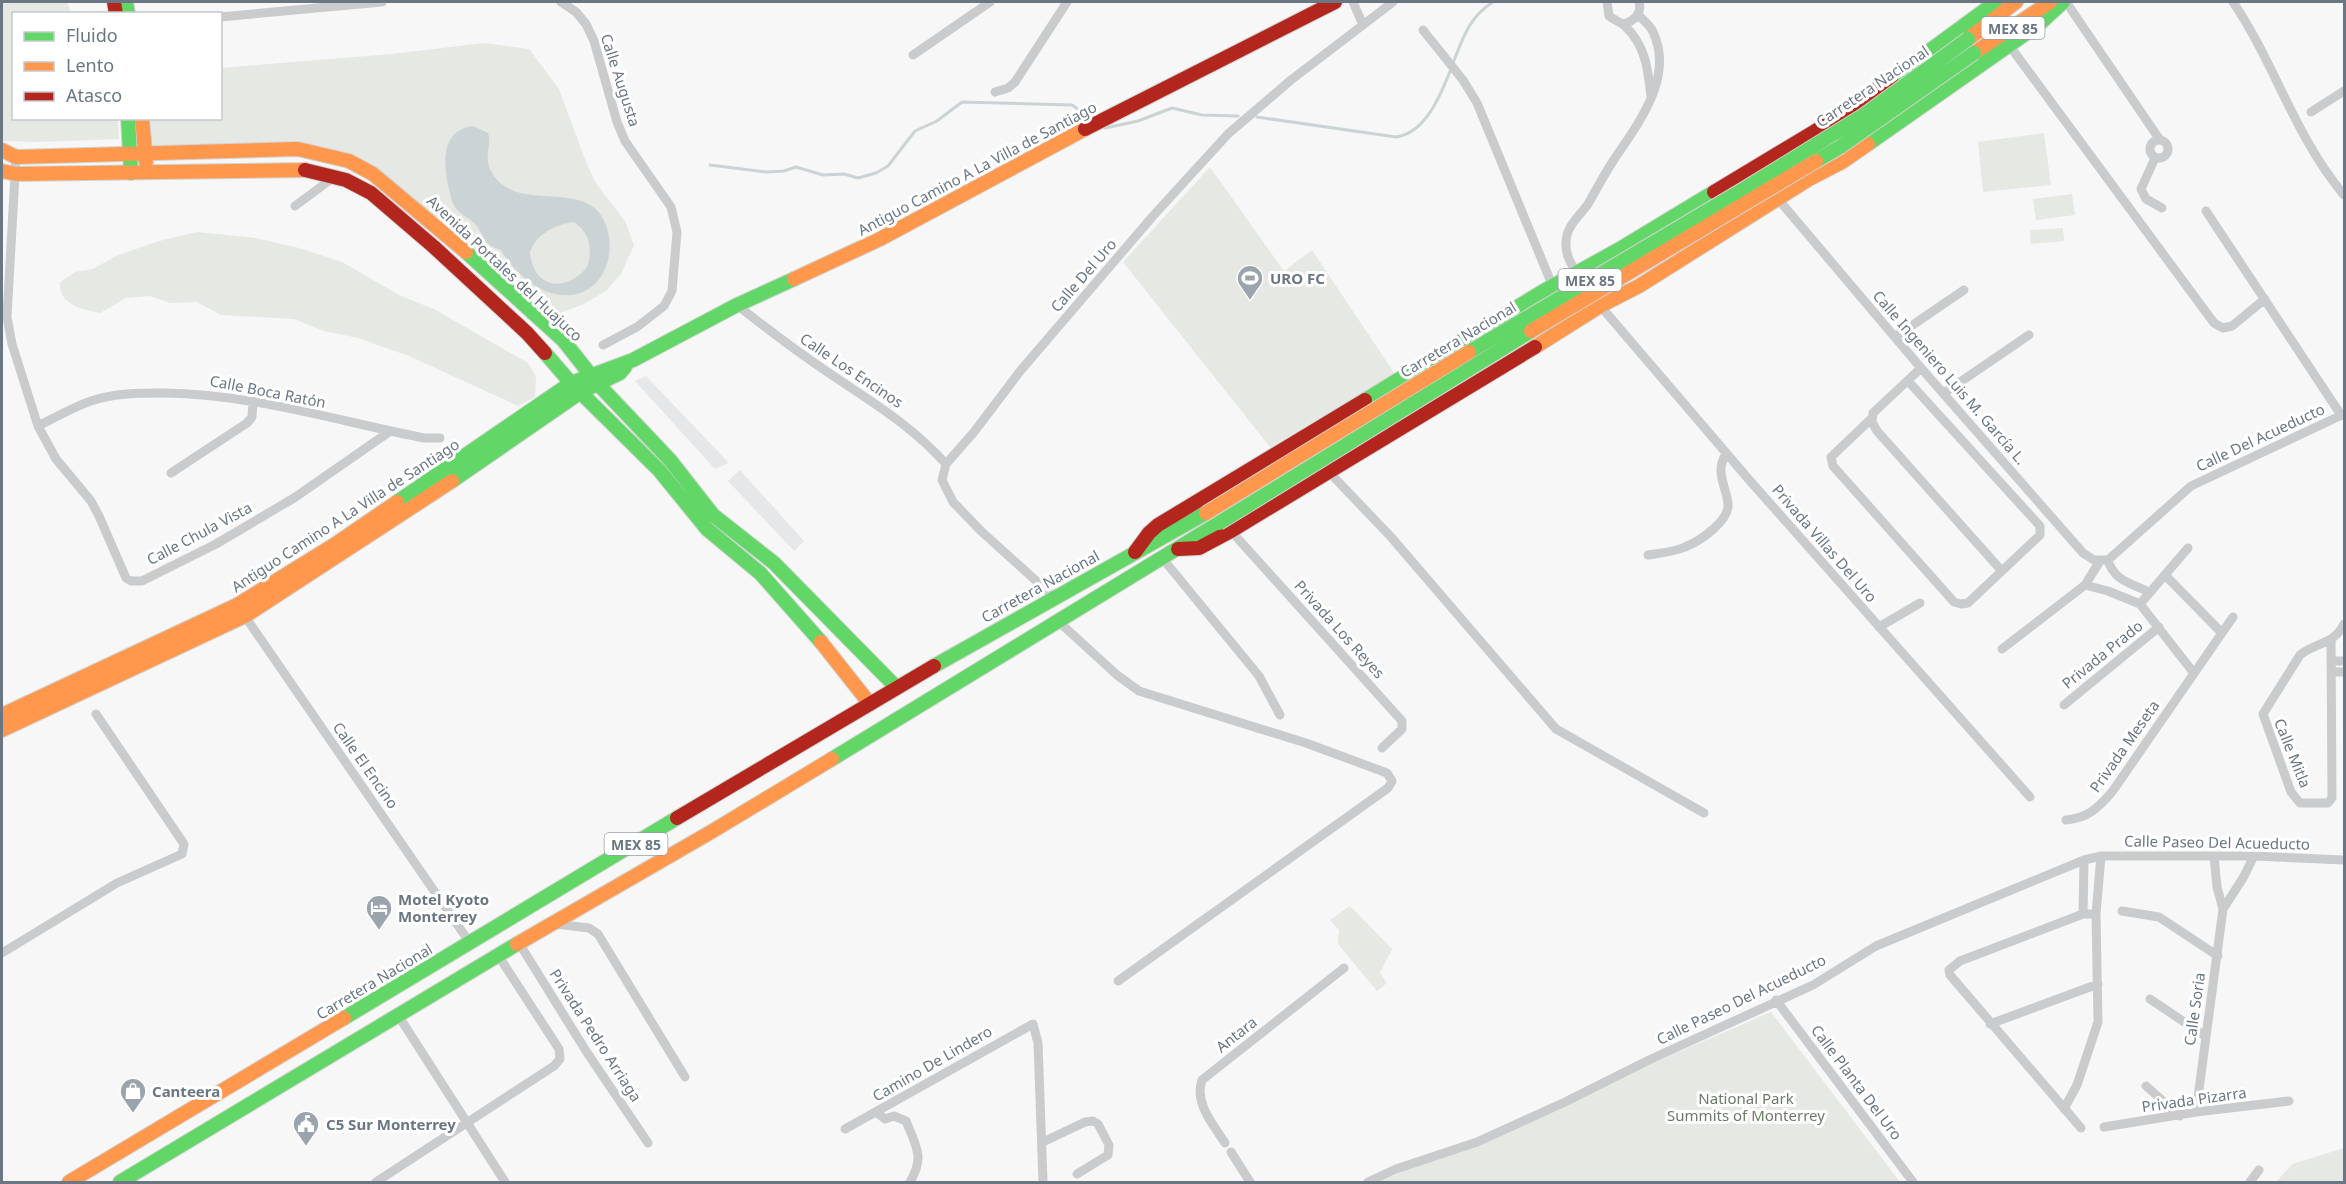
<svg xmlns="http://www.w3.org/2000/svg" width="2346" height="1184" font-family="'Noto Sans',sans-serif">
<rect width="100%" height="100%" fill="#f7f7f7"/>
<path fill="#e6e7e8" d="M646,376l83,87 -14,6 -80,-88z
M740,470l64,71 -10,10 -66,-70z"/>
<path fill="#e6e8e4" d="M2,2h65l4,11 -57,1v104l104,1 1,20 -79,3 -38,-1z
M485,43l44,6 30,40 25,68 11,25 30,39 9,24 -13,29 -15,17 -22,13 -24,9 -27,-5 -171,-147 -31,-12 -21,-3 -158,1 -2,-28 70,-1 1,-50 170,-14z
M2044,133l7,52 -68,7 -5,-50z
M1210,167l74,104 28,-21 83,124 -125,73 -147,-185z
M2072,194l3,21 -39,5 -3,-21z
M2063,228l1,13 -33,3 -1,-14z
M197,232l59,6 43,10 43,14 59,34 33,13 94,54 8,13 -1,21 -17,9 -109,-50 -51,-18 -34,-7 -30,-12 -73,-4 -24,-13 -26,1 -21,-7 -24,2 -26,15c-19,-4 -41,-8 -40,-31l15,-10 18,-3 23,-13 43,-15z
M1350,906l42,43 -12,24 7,10 -10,8 -39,-47 1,-14 -9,-10z
M1771,1012l129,170h-521z
M2344,1148v34h-68l16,-18z"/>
<path fill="#ccd3d5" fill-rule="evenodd" d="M473,126l15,7c4,12 -4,22 2,36 23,49 98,5 116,56 14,39 -13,83 -58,67 -18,-6 -38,-26 -47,-42 -20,-7 -15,-11 -25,-25 -6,-7 -16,-10 -21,-18 -4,-6 -5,-15 -7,-22 -5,-25 -6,-55 25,-59zM574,222c16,11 19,27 13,45 -21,26 -54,22 -57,-15 6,-18 26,-28 44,-30z"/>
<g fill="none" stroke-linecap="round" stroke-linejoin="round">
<path stroke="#ccd3d5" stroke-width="3" d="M1453,63c10,-25 16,-46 40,-61
M1257,117l139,20c30,-4 45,-43 55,-68
M1100,124l5,4 33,-7 34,-13 30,7 36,1
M710,165l56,7 18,-1 12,-4 27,8 21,-1 14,4 18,-5 12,-7 27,-35 22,-10 25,-19 110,3 20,14"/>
<g stroke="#d3d4d4" stroke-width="16">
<path id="fast" d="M126,2l2,12
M1891,79l105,-77
M128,118l3,55
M1868,144l170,-119 25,-23
M466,252l97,88 34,43 73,77 43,55 61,48 122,124
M545,353l26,30 88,87 48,59 53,44 61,69
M1365,400l177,-108 76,-42 96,-58
M452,481l129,-89 39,-19 5,-6
M397,502l174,-119 62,-23 104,-55 57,-26
M934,666l272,-153
M832,759l387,-236
M344,1018l333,-200
M120,1182l397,-238"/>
</g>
<g stroke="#d3d4d4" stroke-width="16">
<path id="slow" d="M1968,39l48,-37
M1974,53l76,-51
M142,118l4,44
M2,150l14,7 282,-8 51,12 24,13 93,78
M2,171l14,3 289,-4
M794,279l86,-40 205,-110
M1535,347l65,-41 39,-20 170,-107 33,-17 26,-18
M821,642l49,62
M2,715l235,-110 97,-60 63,-43
M2,730l243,-114 207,-135
M517,944l194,-112 121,-73
M69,1182l275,-164"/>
</g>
<g stroke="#d3d4d4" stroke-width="16">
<path id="jam" d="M114,2l2,12
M1085,129l250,-127
M305,170l41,10 25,13 63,54 93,86 18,20
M1714,192l103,-62 74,-51
M1178,549l21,-1 32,-17 304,-184
M1135,552l14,-19 9,-8 207,-125
M677,818l257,-152"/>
</g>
<path stroke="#cacbcc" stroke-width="9" d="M561,2l15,10 10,12 8,17 23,81 8,19 46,66 6,25 -5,59 -8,15 -27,21 -34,18
M1353,2l10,23
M1607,2l2,14c5,4 12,6 16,10 21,20 23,44 26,71
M2066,2l94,138
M2233,2c42,62 62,135 111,193
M220,17l162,-15
M1623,24c12,-3 19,-11 16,-22
M1423,30l40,50 14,23 76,184
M2009,45l205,278 9,5 9,-2 33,-27
M913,55l77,-53
M995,92l13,-4 7,-6 52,-80
M2311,112l33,-21
M2150 149a9 9 0 1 1 18 0a9 9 0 1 1-18 0Z
M16,157l-9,160 5,27 26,82 18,33 35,42 8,15 27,62 5,3h11l74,-37 78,-46 95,-66
M2155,158l-14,31 5,10 16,9
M1778,199l143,169 162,185 11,7h14
M295,206l39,-29
M2206,211l135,204
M1579,276c-7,-10 -14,-21 -13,-33 0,-17 13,-26 22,-39 8,-14 16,-29 25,-43 24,-36 62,-83 40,-129 -3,-7 -10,-12 -15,-17
M1597,302l154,180 279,315
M737,305c29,23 58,45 89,66 44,30 84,53 120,93
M1895,337l69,-47
M1921,368l-48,45 -1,9 5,9 124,139
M1944,393l85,-58
M1871,419l-40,38 2,9 121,136 7,2 7,-1 72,-68v-9l-132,-145
M38,426c17,-8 35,-19 53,-25 23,-8 49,-8 73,-8 88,1 174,28 260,45h16
M1329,472l62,65 165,192 148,84
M171,473l76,-50 5,-6 1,-16
M1231,531l171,190v8l-20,19
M1648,555c12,-2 26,-3 37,-8 15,-6 45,-26 43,-44 -3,-19 -13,-32 -2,-49
M1163,559l96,117 21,39
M2108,560l83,-74 153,-72
M2108,560c6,21 23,23 41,32
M2165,575l56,57
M2085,585l23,6 32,13 53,68
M1054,597l-73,-66 -28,-29 -11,-22 4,-16 28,-32 47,-62 132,-154 75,-82 63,-54 102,-78
M2140,604l48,-56
M242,612l228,331
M1059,622l58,53 22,16 167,52 81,30 5,8 -4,7 -270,193
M1879,627l41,-24
M2331,640l1,158 -4,5h-28l-9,-11 -28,-78 37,-59c16,-13 34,-10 44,-31
M2002,649l83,-64 15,-24
M2331,661h13
M2331,672h13
M2064,705l95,-78
M2066,820c22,-2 32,-12 46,-28l121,-175
M2223,909l20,-31 11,-22
M2122,911l37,6 59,39
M2083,914l1,-54
M555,924l34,4 9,6 87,143
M519,943l67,108 62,92
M2,953l115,-70 65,-29 2,-10 -88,-130
M2150,999l55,37
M1776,1000l137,182
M398,1015l107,167
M1990,1024l108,-40
M2146,1086l34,30
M2064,1109l13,-24 21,-63 -2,-108 5,-58
M876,1112l9,7 9,-3 12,5c10,25 19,36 4,61
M2196,1112l27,-203 -6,-22 -3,-31
M2104,1127l92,-15 93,-11
M2081,1128l-131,-153 -1,-5 11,-9 123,-47h13
M845,1129l188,-105 5,19 5,139
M1043,1142l42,-20 8,-1 5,3 11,21 -1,10 -31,19
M1225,1143c-12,-19 -31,-40 -23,-63l142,-112
M1231,1152l19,30
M376,1182l178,-116 6,-7 -1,-10 -61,-94
M1368,1182l28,-13 81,-27 88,-40 84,-42 164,-75 63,-39 208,-86 17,-4h153l90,4
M2250,1182l9,-12"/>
<use href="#fast" stroke="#63d668" stroke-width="14"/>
<use href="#slow" stroke="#ff974d" stroke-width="14"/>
<use href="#jam" stroke="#b3261e" stroke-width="14"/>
<g stroke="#d3d4d4" stroke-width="16" stroke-linecap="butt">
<path id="fast-bridge" d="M1816,161l24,-14 134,-94
M1469,352l275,-163 120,-74 104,-76
M1219,523l312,-192"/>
</g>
<g stroke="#d3d4d4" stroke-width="16" stroke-linecap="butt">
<path id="slow-bridge" d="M1531,331l285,-170
M1206,513l263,-161"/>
</g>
<use href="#fast-bridge" stroke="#63d668" stroke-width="14"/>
<use href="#slow-bridge" stroke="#ff974d" stroke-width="14"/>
</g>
<defs>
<g id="stadium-pin" transform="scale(1.35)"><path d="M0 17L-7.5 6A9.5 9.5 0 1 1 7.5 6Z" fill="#9ba4ac" stroke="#fff"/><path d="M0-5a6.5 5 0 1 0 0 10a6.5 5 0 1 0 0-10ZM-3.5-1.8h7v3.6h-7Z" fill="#fff"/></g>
<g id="hotel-pin" transform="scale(1.35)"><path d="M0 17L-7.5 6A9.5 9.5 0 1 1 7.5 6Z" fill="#9ba4ac" stroke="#fff"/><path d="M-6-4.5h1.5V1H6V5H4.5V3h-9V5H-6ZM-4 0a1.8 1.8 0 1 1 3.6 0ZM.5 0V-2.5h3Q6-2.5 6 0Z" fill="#fff"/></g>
<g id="shop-pin" transform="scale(1.35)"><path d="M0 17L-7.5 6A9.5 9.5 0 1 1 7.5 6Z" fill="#9ba4ac" stroke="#fff"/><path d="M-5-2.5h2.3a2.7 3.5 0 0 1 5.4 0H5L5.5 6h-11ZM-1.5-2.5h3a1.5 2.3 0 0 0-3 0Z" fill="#fff"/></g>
<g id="civic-pin" transform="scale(1.35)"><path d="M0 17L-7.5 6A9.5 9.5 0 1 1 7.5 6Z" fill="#9ba4ac" stroke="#fff"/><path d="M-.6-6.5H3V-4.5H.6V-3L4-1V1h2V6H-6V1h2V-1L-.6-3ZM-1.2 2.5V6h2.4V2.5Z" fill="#fff"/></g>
</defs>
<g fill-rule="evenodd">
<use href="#stadium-pin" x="1250" y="278"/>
<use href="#hotel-pin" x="379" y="908"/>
<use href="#shop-pin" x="133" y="1091"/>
<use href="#civic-pin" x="306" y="1124"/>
</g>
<g text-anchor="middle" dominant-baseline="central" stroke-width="6" stroke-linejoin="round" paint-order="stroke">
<g fill="#fff" stroke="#97a0a8" stroke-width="1.5">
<rect x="1981.5" y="17" width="63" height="22" rx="4.5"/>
<rect x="1558.5" y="269" width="63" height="22" rx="4.5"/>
<rect x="604.5" y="833" width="63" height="22" rx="4.5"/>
</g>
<g font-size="14" font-weight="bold" fill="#6a7783">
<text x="2013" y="28">MEX 85</text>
<text x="1590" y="280">MEX 85</text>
<text x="636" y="844">MEX 85</text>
</g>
<g font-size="15" fill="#6a7783" stroke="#fff">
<text transform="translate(621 80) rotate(72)">Calle Augusta</text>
<text transform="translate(1872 86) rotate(-34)">Carretera Nacional</text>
<text transform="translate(977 168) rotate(-28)">Antiguo Camino A La Villa de Santiago</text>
<text transform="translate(505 268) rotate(43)">Avenida Portales del Huajuco</text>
<text transform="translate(1083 275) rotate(-49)">Calle Del Uro</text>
<text transform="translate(1458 339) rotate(-31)">Carretera Nacional</text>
<text transform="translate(852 370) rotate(34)">Calle Los Encinos</text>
<text transform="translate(1950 377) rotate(49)">Calle Ingeniero Luis M. García L.</text>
<text transform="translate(268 391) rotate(11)">Calle Boca Ratón</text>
<text transform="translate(2260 437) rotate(-25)">Calle Del Acueducto</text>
<text transform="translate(345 515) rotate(-33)">Antiguo Camino A La Villa de Santiago</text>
<text transform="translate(199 533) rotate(-28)">Calle Chula Vista</text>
<text transform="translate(1825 543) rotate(49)">Privada Villas Del Uro</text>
<text transform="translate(1040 586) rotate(-29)">Carretera Nacional</text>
<text transform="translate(1340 629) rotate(48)">Privada Los Reyes</text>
<text transform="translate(2102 654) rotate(-39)">Privada Prado</text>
<text transform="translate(2124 746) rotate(-55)">Privada Meseta</text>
<text transform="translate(2293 753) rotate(68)">Calle Mitla</text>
<text transform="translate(366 765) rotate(55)">Calle El Encino</text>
<text transform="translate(2217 842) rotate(1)">Calle Paseo Del Acueducto</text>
<text transform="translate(374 981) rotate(-31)">Carretera Nacional</text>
<text transform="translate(1741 999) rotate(-26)">Calle Paseo Del Acueducto</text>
<text transform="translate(2194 1009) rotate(-82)">Calle Soria</text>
<text transform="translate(1236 1034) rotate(-38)">Antara</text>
<text transform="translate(596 1035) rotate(57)">Privada Pedro Arriaga</text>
<text transform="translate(932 1063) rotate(-30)">Camino De Lindero</text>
<text transform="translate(1857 1082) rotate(53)">Calle Planta Del Uro</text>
<text transform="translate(2194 1099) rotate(-8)">Privada Pizarra</text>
</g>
<g font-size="15" font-weight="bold" fill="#6a7783" stroke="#fff" text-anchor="start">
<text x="1270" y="278">URO FC</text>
<text x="398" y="899">Motel Kyoto<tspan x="398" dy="17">Monterrey</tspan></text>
<text x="152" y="1091">Canteera</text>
<text x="326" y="1124">C5 Sur Monterrey</text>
</g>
<g font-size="15" fill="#6b7b68" stroke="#fff">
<text x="1746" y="1098">National Park<tspan x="1746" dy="17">Summits of Monterrey</tspan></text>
</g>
</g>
<rect width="2346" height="1184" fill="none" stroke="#6a7783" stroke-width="6"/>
<rect x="12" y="12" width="210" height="108" fill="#ffffff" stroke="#c3c9cd" stroke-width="1.5"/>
<rect x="24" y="32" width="30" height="9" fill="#63d668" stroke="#c3c9cd" stroke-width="1.5"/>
<text x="66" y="42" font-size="18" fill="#6a7783">Fluido</text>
<rect x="24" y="62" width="30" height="9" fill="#ff974d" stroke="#c3c9cd" stroke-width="1.5"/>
<text x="66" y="72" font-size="18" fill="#6a7783">Lento</text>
<rect x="24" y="92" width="30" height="9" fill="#b3261e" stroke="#c3c9cd" stroke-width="1.5"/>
<text x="66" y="102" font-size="18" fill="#6a7783">Atasco</text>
</svg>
